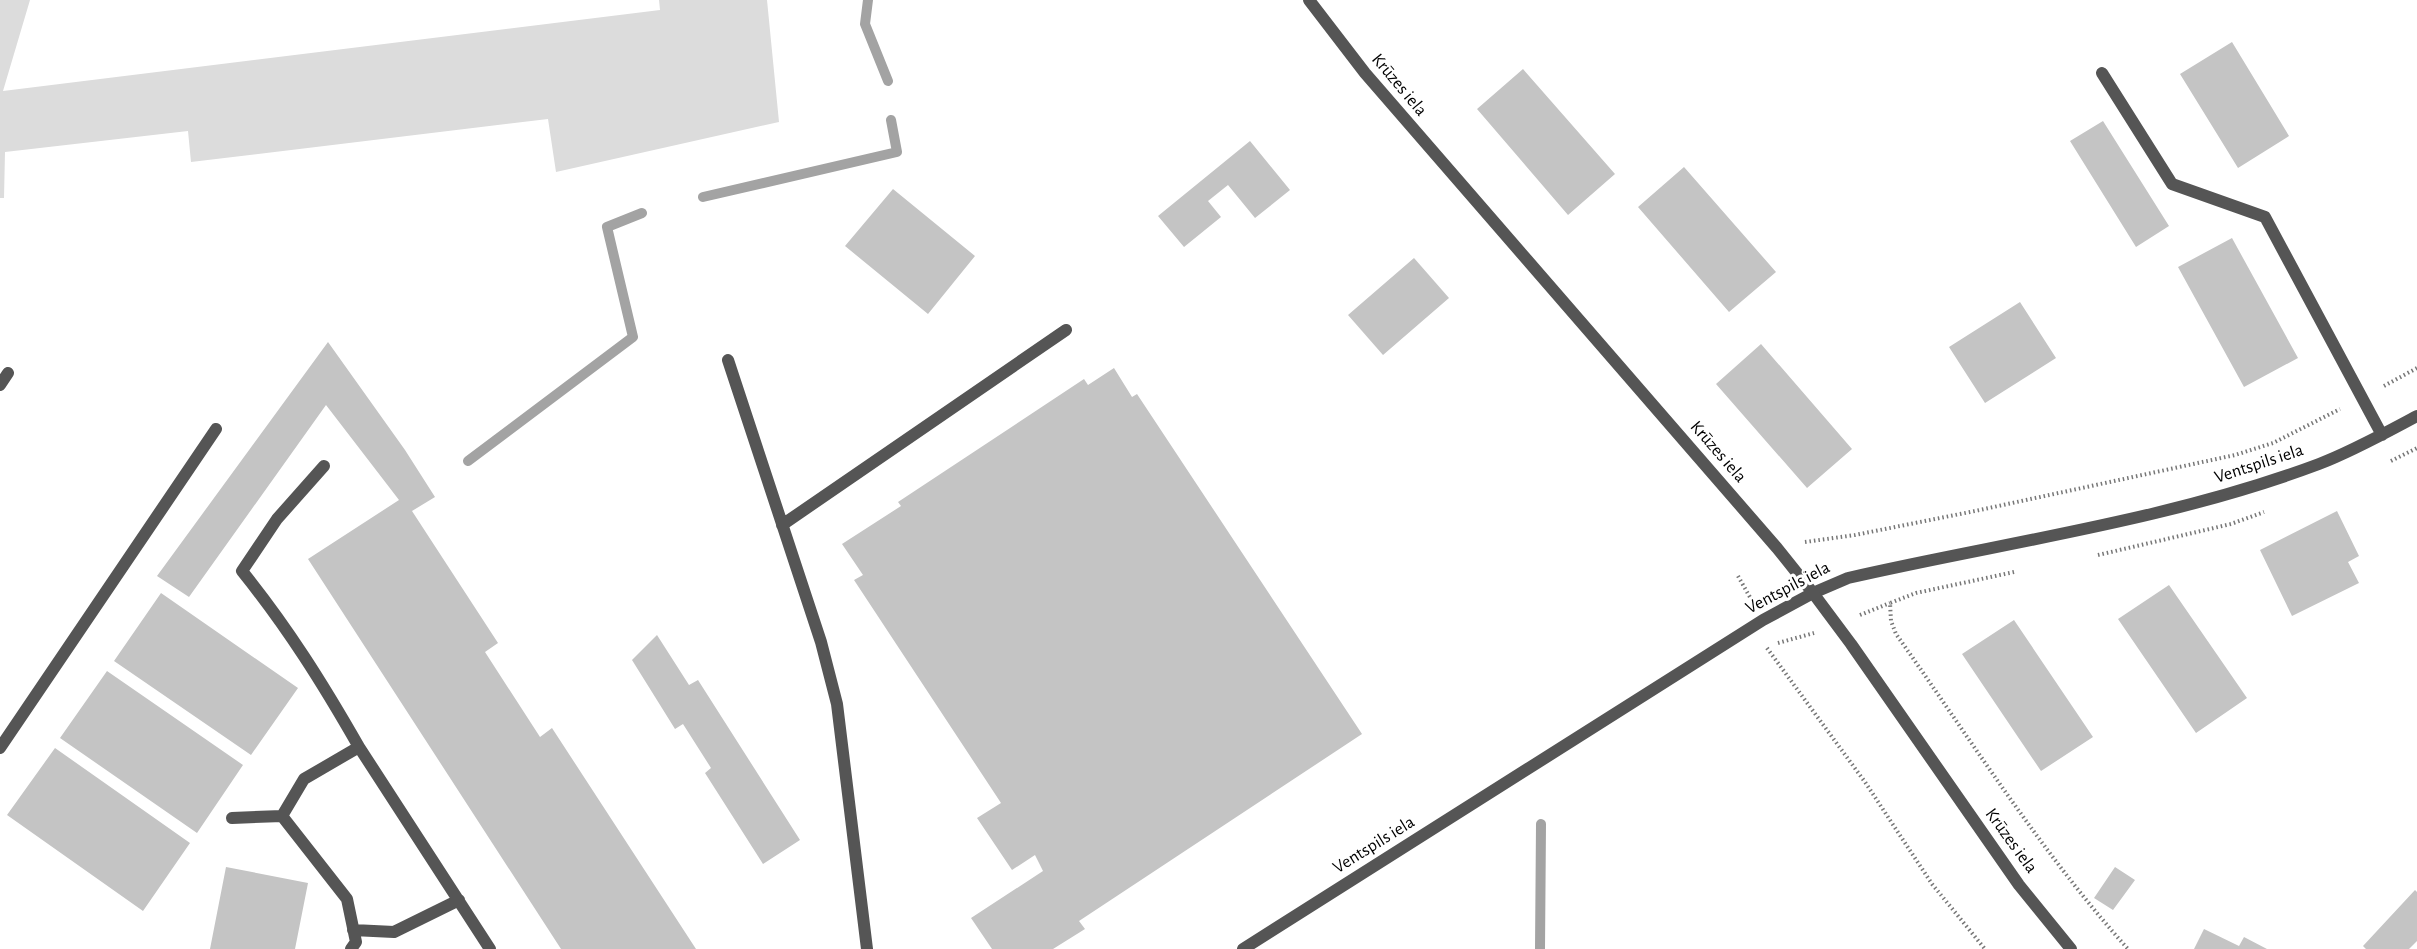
<svg xmlns="http://www.w3.org/2000/svg" width="2417" height="949" font-family="'Alegreya Sans',sans-serif">
<rect width="100%" height="100%" fill="#fff"/>
<path fill="#dcdcdc" d="M0,0h30l-27,91 657,-81 -1,-10h108l12,122 -223,50 -8,-53 -357,43 -3,-31 -183,21 -1,46h-4z"/>
<g fill="none" stroke-linecap="round" stroke-linejoin="round">
<path stroke="#a3a3a3" stroke-width="10" d="M868,0l-3,24 23,57
M703,197l194,-45 -6,-32
M468,461l165,-124 -26,-110 35,-14
M1540,949l1,-125"/>
</g>
<path fill="#c4c4c4" d="M2232,42l57,94 -51,32 -58,-94z
M1523,69l92,105 -47,41 -91,-106z
M2103,121l66,105 -33,21 -66,-106z
M1250,141l40,49 -35,28 -27,-33 -20,16 13,16 -37,30 -26,-31z
M1684,167l92,105 -47,40 -91,-105z
M893,189l82,67 -47,58 -83,-68z
M2232,238l66,120 -54,29 -66,-120z
M1414,258l35,40 -66,57 -35,-40z
M2020,302l36,56 -71,45 -36,-56z
M328,342l77,108 30,47 -23,14 86,132 -13,9 55,85 12,-9 144,221h-135l-253,-390 91,-59 -73,-95 -137,192 -32,-21z
M1761,344l91,105 -45,39 -91,-104z
M1114,368l18,29 5,-3 225,340 -283,187 6,8 -32,20h-61l-21,-31 72,-47 -8,-16 -23,15 -35,-52 24,-15 -147,-223 9,-5 -21,-31 59,-38 -3,-4 186,-123 4,6z
M2337,511l22,45 -11,6 11,21 -67,33 -32,-66z
M2169,585l78,113 -51,35 -78,-114z
M161,593l137,95 -47,67 -137,-94z
M2014,620l79,117 -52,34 -79,-117z
M657,635l32,50 9,-5 102,160 -37,24 -58,-91 6,-5 -28,-44 -8,5 -43,-69z
M107,671l136,94 -46,68 -137,-95z
M55,748l135,95 -47,68 -136,-96z
M226,867l82,16 -13,66h-85z
M2115,867l20,13 -22,30 -19,-12z
M2415,890l2,2v49l-8,8h-43l-3,-3z
M2204,929l35,17 5,-9 23,12h-73z"/>
<g fill="none" stroke-linecap="round" stroke-linejoin="round">
<path stroke="#777" stroke-width="4" stroke-dasharray="1.5 3" stroke-linecap="butt" d="M2384,386l33,-18
M2391,461l26,-13
M1805,542l50,-7 120,-24 260,-56 38,-12 67,-34
M2098,555l133,-31 33,-12
M2014,572l-98,21 -26,10 1,18 5,13c75,106 145,218 232,315
M1738,576l13,23
M1860,615l30,-12
M1778,643l36,-10
M1767,648l98,134 67,102 53,65"/>
<path stroke="#555" stroke-width="12" d="M728,360l93,282 16,62 30,245
M0,385l8,-12
M324,466l-47,53 -35,52c46,57 81,113 117,176
M782,525l284,-195
M0,748l216,-319
M232,818l50,-2
M353,930l41,2 65,-32
M351,949l5,-7 -9,-43 -65,-83 22,-37 55,-32 131,202"/>
<path stroke="#555" stroke-width="12" d="M1309,0l56,73 412,475 36,45 35,-15c157,-36 319,-57 471,-114 34,-13 66,-31 98,-48
M2102,73l70,111 93,33 117,218"/>
<path stroke="#555" stroke-width="12" d="M1243,949l520,-329 50,-27 38,51 168,241 52,64"/>
</g>
<g text-anchor="middle" dominant-baseline="central" stroke-width="6" stroke-linejoin="round" paint-order="stroke">
<g font-size="18" fill="#000" stroke="#fff">
<text transform="translate(1399 85) rotate(50)">Krūzes iela</text>
<text transform="translate(1718 452) rotate(49)">Krūzes iela</text>
<text transform="translate(2259 464) rotate(-18)">Ventspils iela</text>
<text transform="translate(1788 588) rotate(-28)">Ventspils iela</text>
<text transform="translate(2011 841) rotate(54)">Krūzes iela</text>
<text transform="translate(1374 845) rotate(-32)">Ventspils iela</text>
</g>
</g>
</svg>
